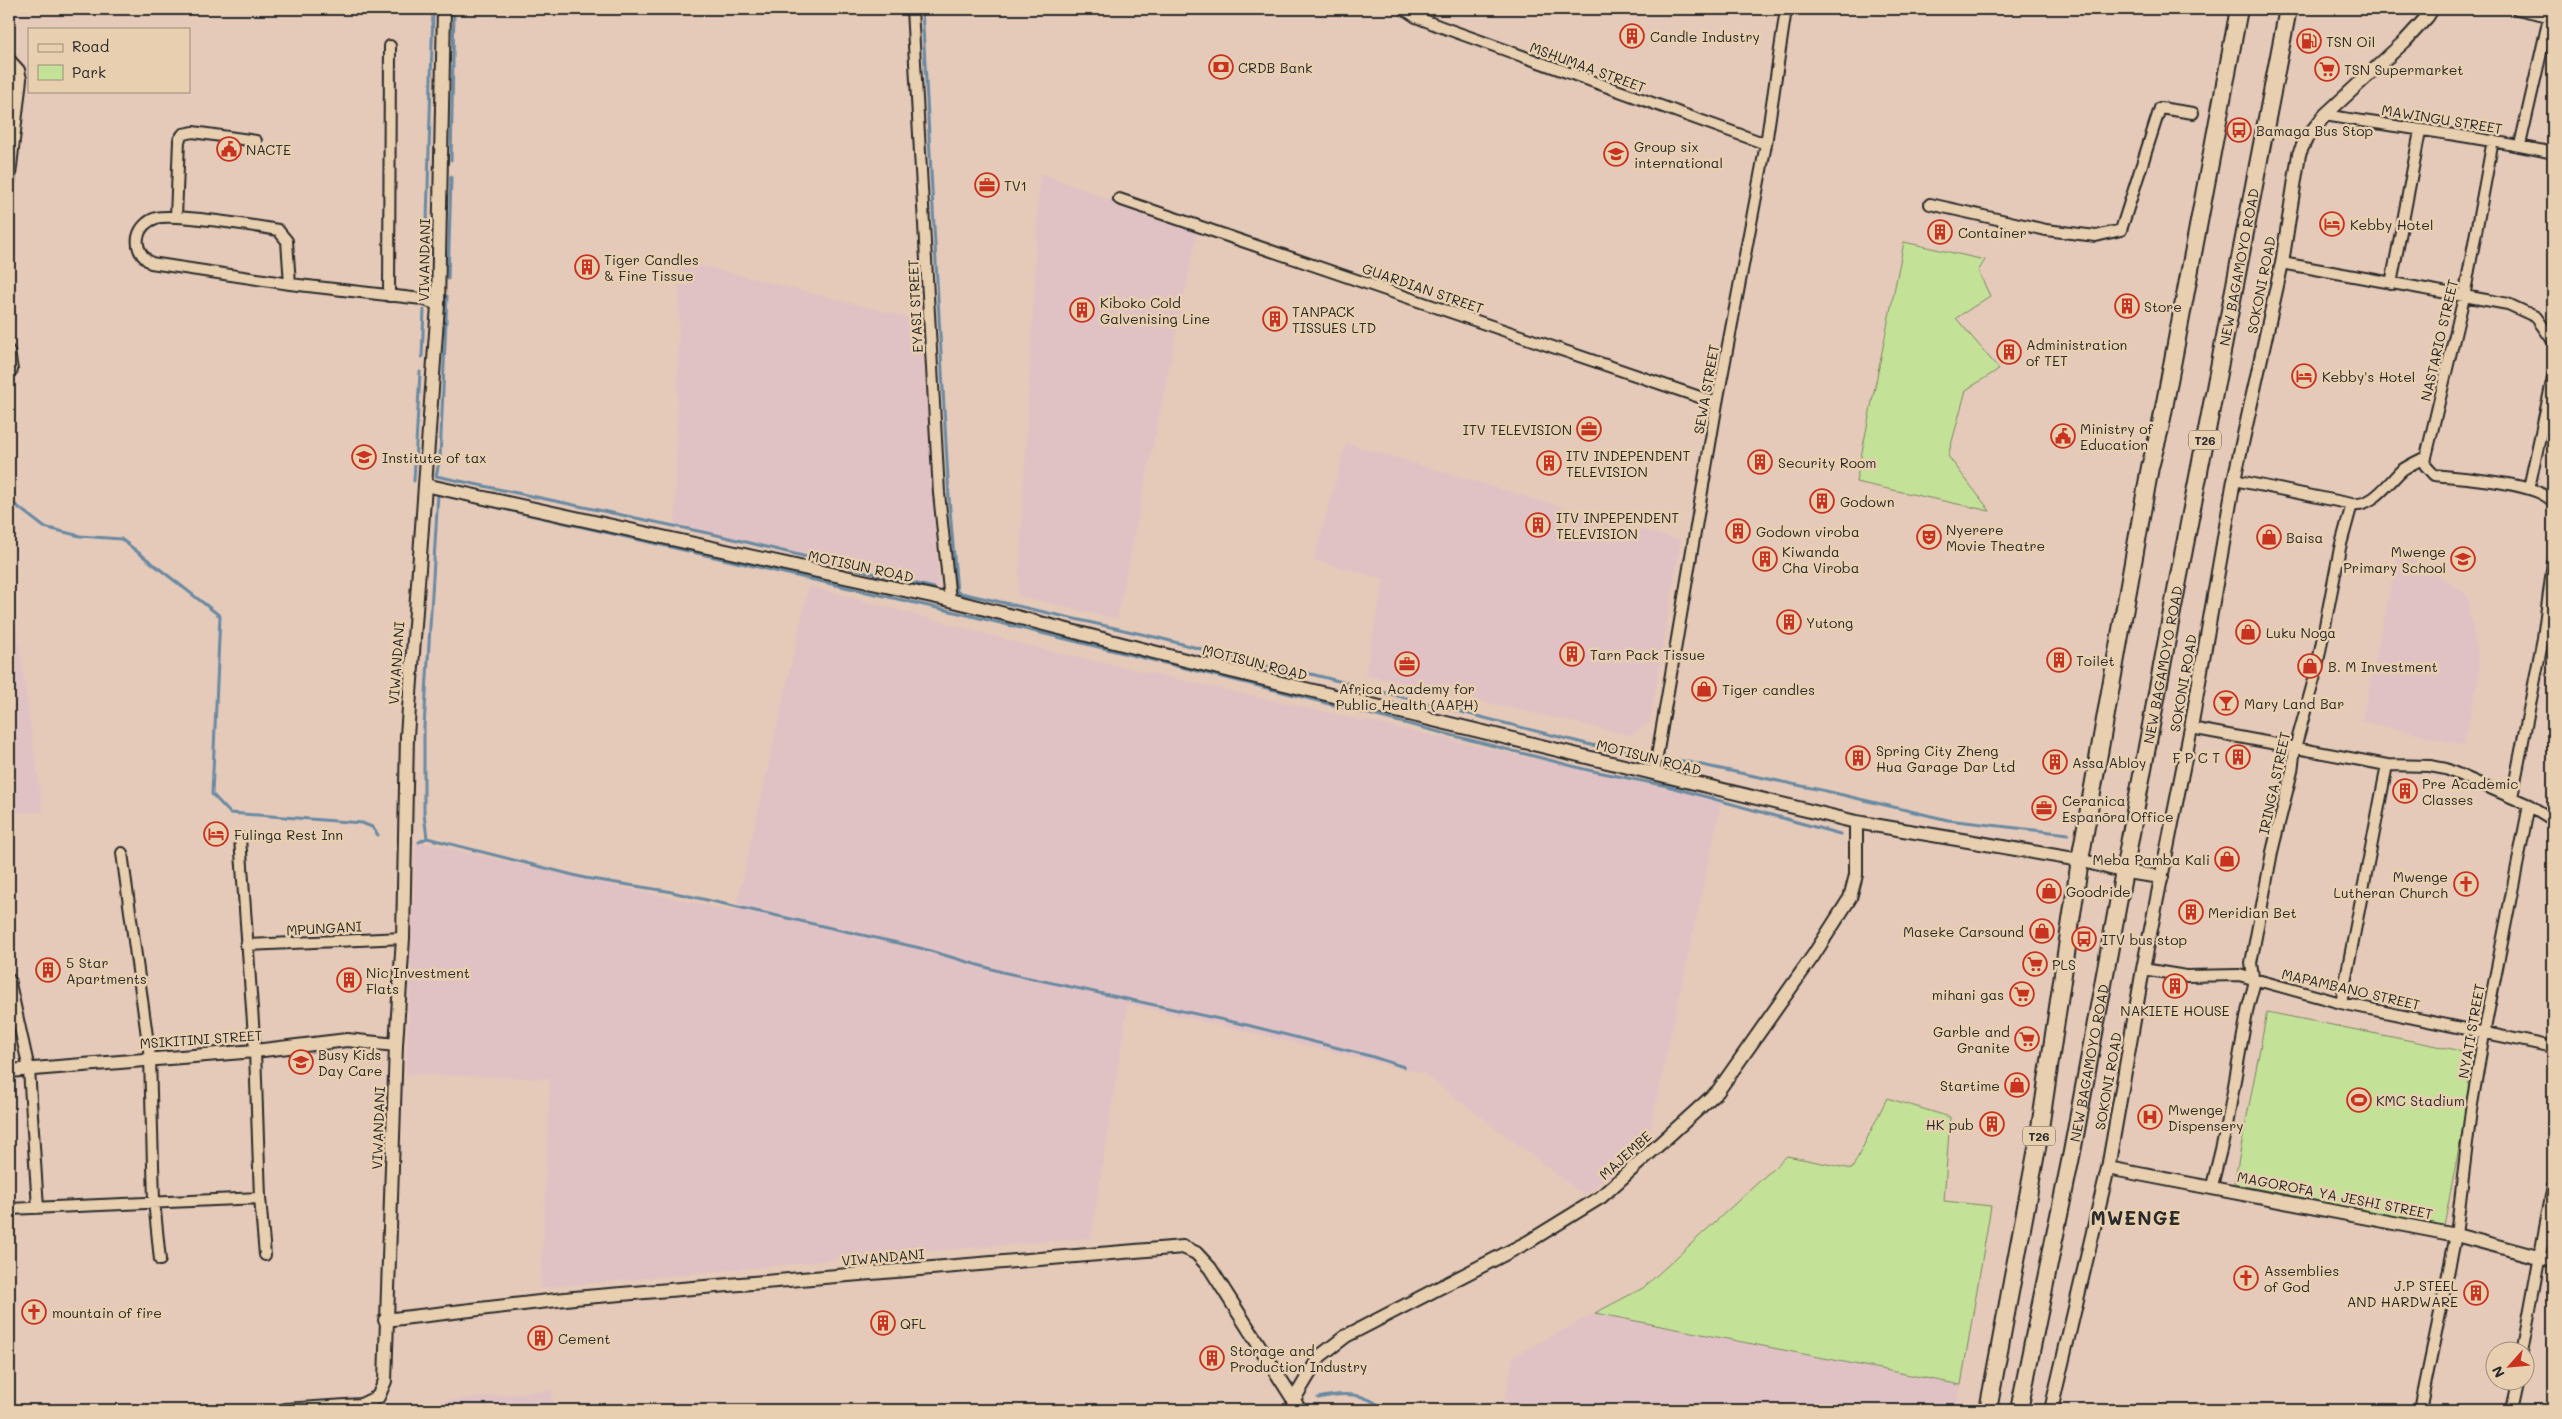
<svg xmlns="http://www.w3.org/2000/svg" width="2562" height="1419" font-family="Mali,sans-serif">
<rect width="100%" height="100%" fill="#e5c9b9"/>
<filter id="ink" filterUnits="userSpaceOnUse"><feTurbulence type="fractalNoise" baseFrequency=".02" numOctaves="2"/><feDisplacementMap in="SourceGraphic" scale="10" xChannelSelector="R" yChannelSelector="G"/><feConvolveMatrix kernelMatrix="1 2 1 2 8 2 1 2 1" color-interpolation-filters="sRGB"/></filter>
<g filter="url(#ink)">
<path fill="#e1c2c4" d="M1040,173l157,60 -80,386 -99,-23z
M680,260l242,61 17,268 -264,-63z
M1346,443l271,81 64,16 -31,182 -19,13 -266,-60 19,-96 -70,-19z
M2399,549l68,46 13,77 -16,73 -102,-24z
M9,575l34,237h-34z
M809,586l233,63 680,151 -75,344 -63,51 -161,-122 -295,-69 -37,234 -162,13 -388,37 9,-209 -144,-5 10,-233 319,71z
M1595,1313l366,72 -5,25h-454l12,-54z
M551,1390l3,20h-174l13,-4z"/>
<path fill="#c4e198" stroke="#788662" d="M1904,242l81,18 -7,11 12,25 -34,22 43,51 -33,21 -18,66 42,55 -134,-29z
M2267,1012l210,42 -33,172 -210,-42z
M1887,1098l63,19 -6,84 47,5 -30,179 -366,-72 48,-25 144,-132 65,13z"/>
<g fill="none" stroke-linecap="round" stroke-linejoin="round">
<path stroke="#698aa2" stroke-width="3" d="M922,9l27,489 8,94
M451,160l3,-151
M448,279l3,-102
M425,293l8,-284
M447,296l-7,162 -4,18 281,59 217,53
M422,357l2,-47
M414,481l6,-109
M9,500l35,27 36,9 41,3 99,77 -8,178 18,19 132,10 10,4 6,8
M952,591l207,47 115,30 29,4 288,73 53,9
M1678,760l148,31 122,29 120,14
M427,838l-3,-24v-87l14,-233 521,119 300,73 329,84 79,16 173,48
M419,842l8,-4 158,40 82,13 253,57 82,24 245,53 123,31 34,11
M1318,1398c26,-6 46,-6 67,12
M1282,1410l5,-1"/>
<g stroke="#2b2b2b" stroke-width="14">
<path id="minor" d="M912,9l27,484 11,107
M1404,9l12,8 23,9 327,118
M2517,9l36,8
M9,59l10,11 2,9 -12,105
M2325,115c76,13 153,21 228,38
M2520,145l31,-136
M1119,199l598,204
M1930,204l116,26 50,6 25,-6 39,-122 33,5
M176,217l3,-77 4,-6 10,-2 63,9
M2282,263l226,41 28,13 17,24
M290,284l-3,-43 -9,-11c-22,-4 -105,-17 -122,-12 -9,3 -16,10 -18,19 -2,12 4,20 13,26l139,21 132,15 16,6
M2391,284l29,-153
M389,296l1,-250
M9,351l3,19
M2426,457l-1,8 9,10c27,3 103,7 119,27
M2529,488l24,-111
M2352,504c21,3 36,-21 50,-34 7,-5 16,-9 24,-13l38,-160 29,-157
M2191,728l196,37 43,1 16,3 83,36 24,15
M1654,774l63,-371 49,-259 20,-135
M2512,797l31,-159 10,-75
M240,838l15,213 5,147 5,57
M122,853l28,205 4,143 6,59
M246,945l157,-7
M2143,969l43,7 53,-1 102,28 212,44
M9,979l20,90 9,139
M2341,1003l46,-238
M2212,1186l15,-61 21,-118 6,-22 -3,-22 21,-111 20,-81 3,-23 21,-76 24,-124 12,-44 -118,-24
M9,1209l251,-11
M2522,1352l31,-167
M2420,1410l36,-175 15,-125 13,-76 45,-229
M2511,1410l6,-28"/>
</g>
<g stroke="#2b2b2b" stroke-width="16">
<path id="tertiary" d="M425,485l525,115 227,58 679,164 224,38 45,12 37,5
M9,1071l246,-20 92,-11 49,5
M2108,1168l348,67 97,26
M385,1320l189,-22 609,-51 13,6 14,15 90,142
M1293,1401l27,-45 26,-20 182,-94 73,-45 117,-106 95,-135 37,-58 6,-23v-53
M285,1410l76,-5 17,-8 7,-16 11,-336 7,-107 4,-202 31,-431 6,-296
M2051,1410l57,-242 35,-199 48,-241 43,-248 48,-217 17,-109 8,-17 18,-22 80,-74 22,-24 5,-8"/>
</g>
<g stroke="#2b2b2b" stroke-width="20">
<g id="trunk">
<path d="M1988,1410l49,-262 43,-288 70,-393 10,-38 79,-420"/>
<path id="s1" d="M2019,1410l53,-258 100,-540 116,-603"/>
</g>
</g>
<use href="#minor" stroke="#e8cfb0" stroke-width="10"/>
<use href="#tertiary" stroke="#e8cfb0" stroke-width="12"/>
<use href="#trunk" stroke="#e8cfb0" stroke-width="16"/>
</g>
</g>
<defs>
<g id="building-ring" transform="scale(1.25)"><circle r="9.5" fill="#e8cfb0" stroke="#c8321e" stroke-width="1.5"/><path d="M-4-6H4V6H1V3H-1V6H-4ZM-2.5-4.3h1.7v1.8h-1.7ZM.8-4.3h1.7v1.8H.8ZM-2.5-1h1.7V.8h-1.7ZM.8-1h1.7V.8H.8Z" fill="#c8321e"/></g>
<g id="fuel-ring" transform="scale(1.25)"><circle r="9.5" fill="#e8cfb0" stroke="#c8321e" stroke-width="1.5"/><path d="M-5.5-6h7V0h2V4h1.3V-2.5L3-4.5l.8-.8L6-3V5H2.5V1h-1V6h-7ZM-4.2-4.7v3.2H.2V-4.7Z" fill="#c8321e"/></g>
<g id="bank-ring" transform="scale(1.25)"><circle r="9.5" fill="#e8cfb0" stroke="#c8321e" stroke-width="1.5"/><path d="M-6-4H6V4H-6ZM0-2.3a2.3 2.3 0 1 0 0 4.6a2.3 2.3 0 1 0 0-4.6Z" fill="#c8321e"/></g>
<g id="supermarket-ring" transform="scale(1.25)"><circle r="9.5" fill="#e8cfb0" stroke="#c8321e" stroke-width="1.5"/><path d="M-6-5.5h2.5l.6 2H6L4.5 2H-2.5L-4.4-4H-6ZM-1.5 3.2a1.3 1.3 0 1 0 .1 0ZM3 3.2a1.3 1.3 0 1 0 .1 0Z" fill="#c8321e"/></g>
<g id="bus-ring" transform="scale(1.25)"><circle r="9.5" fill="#e8cfb0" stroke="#c8321e" stroke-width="1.5"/><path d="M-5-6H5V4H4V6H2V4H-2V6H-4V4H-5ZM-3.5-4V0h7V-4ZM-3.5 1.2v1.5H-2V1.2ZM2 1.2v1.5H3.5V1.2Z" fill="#c8321e"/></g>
<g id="civic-ring" transform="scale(1.25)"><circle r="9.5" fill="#e8cfb0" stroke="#c8321e" stroke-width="1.5"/><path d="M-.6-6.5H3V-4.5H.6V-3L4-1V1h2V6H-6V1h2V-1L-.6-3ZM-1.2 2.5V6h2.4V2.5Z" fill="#c8321e"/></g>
<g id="school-ring" transform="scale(1.25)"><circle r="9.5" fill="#e8cfb0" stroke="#c8321e" stroke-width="1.5"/><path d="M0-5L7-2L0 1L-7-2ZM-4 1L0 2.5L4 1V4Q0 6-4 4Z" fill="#c8321e"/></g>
<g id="office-ring" transform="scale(1.25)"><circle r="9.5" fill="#e8cfb0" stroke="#c8321e" stroke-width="1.5"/><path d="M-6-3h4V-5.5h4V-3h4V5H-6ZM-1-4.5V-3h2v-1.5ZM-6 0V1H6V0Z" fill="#c8321e"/></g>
<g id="hotel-ring" transform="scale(1.25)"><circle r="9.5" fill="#e8cfb0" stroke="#c8321e" stroke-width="1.5"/><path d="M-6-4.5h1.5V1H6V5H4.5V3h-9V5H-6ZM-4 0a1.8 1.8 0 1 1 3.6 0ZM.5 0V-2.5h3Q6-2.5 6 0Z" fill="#c8321e"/></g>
<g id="university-ring" transform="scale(1.25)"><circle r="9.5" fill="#e8cfb0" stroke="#c8321e" stroke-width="1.5"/><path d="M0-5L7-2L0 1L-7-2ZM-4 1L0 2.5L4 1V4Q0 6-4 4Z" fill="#c8321e"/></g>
<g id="theatre-ring" transform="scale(1.25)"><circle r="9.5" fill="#e8cfb0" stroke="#c8321e" stroke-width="1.5"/><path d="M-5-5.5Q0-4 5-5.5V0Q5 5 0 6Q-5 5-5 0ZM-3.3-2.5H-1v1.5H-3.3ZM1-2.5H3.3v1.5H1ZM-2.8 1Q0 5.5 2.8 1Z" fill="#c8321e"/></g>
<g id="shop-ring" transform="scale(1.25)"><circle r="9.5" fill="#e8cfb0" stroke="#c8321e" stroke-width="1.5"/><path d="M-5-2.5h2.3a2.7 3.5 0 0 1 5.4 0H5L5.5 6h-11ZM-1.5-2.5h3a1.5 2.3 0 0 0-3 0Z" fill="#c8321e"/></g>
<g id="bar-ring" transform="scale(1.25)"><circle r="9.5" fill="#e8cfb0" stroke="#c8321e" stroke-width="1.5"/><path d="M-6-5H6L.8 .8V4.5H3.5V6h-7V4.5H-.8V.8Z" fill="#c8321e"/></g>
<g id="church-ring" transform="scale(1.25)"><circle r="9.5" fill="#e8cfb0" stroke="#c8321e" stroke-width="1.5"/><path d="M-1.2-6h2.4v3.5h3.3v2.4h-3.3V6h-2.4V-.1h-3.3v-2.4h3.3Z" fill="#c8321e"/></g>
<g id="stadium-ring" transform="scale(1.25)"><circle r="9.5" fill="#e8cfb0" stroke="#c8321e" stroke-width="1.5"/><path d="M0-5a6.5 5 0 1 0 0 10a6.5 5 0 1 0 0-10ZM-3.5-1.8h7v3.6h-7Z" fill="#c8321e"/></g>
<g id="hospital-ring" transform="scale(1.25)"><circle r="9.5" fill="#e8cfb0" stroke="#c8321e" stroke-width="1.5"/><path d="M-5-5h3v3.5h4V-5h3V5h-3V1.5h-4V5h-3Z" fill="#c8321e"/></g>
</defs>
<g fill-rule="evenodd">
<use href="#building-ring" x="1632" y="36"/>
<use href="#fuel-ring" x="2309" y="41"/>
<use href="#bank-ring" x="1221" y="67"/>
<use href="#supermarket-ring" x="2327" y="69"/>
<use href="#bus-ring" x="2239" y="130"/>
<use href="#civic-ring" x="229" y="149"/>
<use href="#school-ring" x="1616" y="154"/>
<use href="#office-ring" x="987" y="185"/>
<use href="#hotel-ring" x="2332" y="224"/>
<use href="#building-ring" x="1940" y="232"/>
<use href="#building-ring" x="587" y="267"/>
<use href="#building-ring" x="2127" y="306"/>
<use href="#building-ring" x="1082" y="310"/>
<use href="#building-ring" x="1275" y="319"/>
<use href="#building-ring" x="2009" y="352"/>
<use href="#hotel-ring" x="2304" y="376"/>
<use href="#office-ring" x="1589" y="429"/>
<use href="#civic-ring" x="2063" y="436"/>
<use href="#university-ring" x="364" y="457"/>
<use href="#building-ring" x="1760" y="462"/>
<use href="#building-ring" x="1549" y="463"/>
<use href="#building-ring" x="1822" y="501"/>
<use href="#building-ring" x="1538" y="525"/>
<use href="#building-ring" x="1738" y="531"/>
<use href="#theatre-ring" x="1929" y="537"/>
<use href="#shop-ring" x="2269" y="537"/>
<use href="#building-ring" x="1765" y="559"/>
<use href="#school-ring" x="2463" y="559"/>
<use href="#building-ring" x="1789" y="622"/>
<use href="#shop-ring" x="2248" y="632"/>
<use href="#building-ring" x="1572" y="654"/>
<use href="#building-ring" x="2059" y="660"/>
<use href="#office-ring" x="1407" y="664"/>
<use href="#shop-ring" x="2310" y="666"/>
<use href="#shop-ring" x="1704" y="689"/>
<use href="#bar-ring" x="2226" y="703"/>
<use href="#building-ring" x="2238" y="757"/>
<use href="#building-ring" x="1858" y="758"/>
<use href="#building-ring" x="2055" y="762"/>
<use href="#building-ring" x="2405" y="791"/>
<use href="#office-ring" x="2044" y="808"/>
<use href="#hotel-ring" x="216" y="834"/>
<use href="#shop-ring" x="2227" y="859"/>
<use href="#church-ring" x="2466" y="884"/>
<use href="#shop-ring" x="2049" y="891"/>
<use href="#building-ring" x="2191" y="912"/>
<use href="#shop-ring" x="2042" y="931"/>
<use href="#bus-ring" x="2084" y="939"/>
<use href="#supermarket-ring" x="2035" y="964"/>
<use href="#building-ring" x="48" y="970"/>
<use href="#building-ring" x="349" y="980"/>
<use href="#building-ring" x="2175" y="986"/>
<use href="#supermarket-ring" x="2022" y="994"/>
<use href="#supermarket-ring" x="2027" y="1039"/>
<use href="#school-ring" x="301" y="1062"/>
<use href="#shop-ring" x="2017" y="1085"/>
<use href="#stadium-ring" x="2359" y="1100"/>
<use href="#hospital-ring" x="2150" y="1117"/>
<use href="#building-ring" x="1992" y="1124"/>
<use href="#church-ring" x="2246" y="1278"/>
<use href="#building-ring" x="2476" y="1293"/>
<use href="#church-ring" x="34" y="1312"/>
<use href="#building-ring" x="883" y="1323"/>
<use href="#building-ring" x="540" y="1338"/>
<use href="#building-ring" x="1212" y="1358"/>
</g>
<g text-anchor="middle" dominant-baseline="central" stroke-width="5" stroke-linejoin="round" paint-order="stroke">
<g fill="#e8cfb0" stroke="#645c53" stroke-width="1">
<rect x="2189" y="430.5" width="32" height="19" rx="4"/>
<rect x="2023" y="1126.5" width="32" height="19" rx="4"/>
</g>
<g font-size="12" font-weight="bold" fill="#2b2b2b">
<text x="2205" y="440">T26</text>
<text x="2039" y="1136">T26</text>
</g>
<g font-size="14" fill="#2b2b2b" stroke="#e8cfb0" text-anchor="start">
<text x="1650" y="36">Candle Industry</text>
<text x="2326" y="41">TSN Oil</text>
<text x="1238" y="67">CRDB Bank</text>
<text x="2344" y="69">TSN Supermarket</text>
<text x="2256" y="130">Bamaga Bus Stop</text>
<text x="1634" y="146">Group six<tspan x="1634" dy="16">international</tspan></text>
<text x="246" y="149">NACTE</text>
<text x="1004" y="185">TV1</text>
<text x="2350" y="224">Kebby Hotel</text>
<text x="1958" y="232">Container</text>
<text x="604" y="259">Tiger Candles<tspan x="604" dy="16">&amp; Fine Tissue</tspan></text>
<text x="1100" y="302">Kiboko Cold<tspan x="1100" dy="16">Galvenising Line</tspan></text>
<text x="2144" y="306">Store</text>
<text x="1292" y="311">TANPACK<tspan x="1292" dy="16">TISSUES LTD</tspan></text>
<text x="2026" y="344">Administration<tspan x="2026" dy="16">of TET</tspan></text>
<text x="2322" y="376">Kebby's Hotel</text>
<text x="2080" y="428">Ministry of<tspan x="2080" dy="16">Education</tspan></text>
<text x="1572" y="429" text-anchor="end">ITV TELEVISION</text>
<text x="1566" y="455">ITV INDEPENDENT<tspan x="1566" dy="16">TELEVISION</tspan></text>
<text x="382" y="457">Institute of tax</text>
<text x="1778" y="462">Security Room</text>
<text x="1840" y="501">Godown</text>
<text x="1556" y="517">ITV INPEPENDENT<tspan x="1556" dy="16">TELEVISION</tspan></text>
<text x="1946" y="529">Nyerere<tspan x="1946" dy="16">Movie Theatre</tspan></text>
<text x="1756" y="531">Godown viroba</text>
<text x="2286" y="537">Baisa</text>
<text x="1782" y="551">Kiwanda<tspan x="1782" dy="16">Cha Viroba</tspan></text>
<text x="2446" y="551" text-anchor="end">Mwenge<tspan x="2446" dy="16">Primary School</tspan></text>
<text x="1806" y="622">Yutong</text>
<text x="2266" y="632">Luku Noga</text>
<text x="1590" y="654">Tarn Pack Tissue</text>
<text x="2076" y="660">Toilet</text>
<text x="2328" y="666">B. M Investment</text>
<text x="1407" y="688" text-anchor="middle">Africa Academy for<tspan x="1407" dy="16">Public Health (AAPH)</tspan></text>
<text x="1722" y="689">Tiger candles</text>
<text x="2244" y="703">Mary Land Bar</text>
<text x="1876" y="750">Spring City Zheng<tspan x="1876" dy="16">Hua Garage Dar Ltd</tspan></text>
<text x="2220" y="757" text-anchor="end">F P C T</text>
<text x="2072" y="762">Assa Abloy</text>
<text x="2422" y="783">Pre Academic<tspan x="2422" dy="16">Classes</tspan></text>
<text x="2062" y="800">Ceranica<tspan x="2062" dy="16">Espanõra Office</tspan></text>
<text x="234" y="834">Fulinga Rest Inn</text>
<text x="2210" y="859" text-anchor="end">Meba Pamba Kali</text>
<text x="2448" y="876" text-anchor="end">Mwenge<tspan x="2448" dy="16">Lutheran Church</tspan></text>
<text x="2066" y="891">Goodride</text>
<text x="2208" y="912">Meridian Bet</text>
<text x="2024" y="931" text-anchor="end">Maseke Carsound</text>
<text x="2102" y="939">ITV bus stop</text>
<text x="66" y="962">5 Star<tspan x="66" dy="16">Apartments</tspan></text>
<text x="2052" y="964">PLS</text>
<text x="366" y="972">Nic Investment<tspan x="366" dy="16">Flats</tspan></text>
<text x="2004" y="994" text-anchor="end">mihani gas</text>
<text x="2175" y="1010" text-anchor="middle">NAKIETE HOUSE</text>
<text x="2010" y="1031" text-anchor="end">Garble and<tspan x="2010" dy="16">Granite</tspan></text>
<text x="318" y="1054">Busy Kids<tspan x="318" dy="16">Day Care</tspan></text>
<text x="2000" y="1085" text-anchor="end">Startime</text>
<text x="2376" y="1100">KMC Stadium</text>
<text x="2168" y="1109">Mwenge<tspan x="2168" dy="16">Dispensery</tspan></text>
<text x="1974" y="1124" text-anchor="end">HK pub</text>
<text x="2264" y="1270">Assemblies<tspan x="2264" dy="16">of God</tspan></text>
<text x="2458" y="1285" text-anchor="end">J.P STEEL<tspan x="2458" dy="16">AND HARDWARE</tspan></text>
<text x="52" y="1312">mountain of fire</text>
<text x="900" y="1323">QFL</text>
<text x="558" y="1338">Cement</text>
<text x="1230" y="1350">Storage and<tspan x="1230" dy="16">Production Industry</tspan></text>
</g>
<g font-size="14" fill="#2b2b2b" stroke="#e8cfb0">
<text transform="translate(1588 67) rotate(20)">MSHUMAA STREET</text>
<text transform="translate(2442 119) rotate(9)">MAWINGU STREET</text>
<text transform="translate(424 260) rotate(-89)">VIWANDANI</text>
<text stroke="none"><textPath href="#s1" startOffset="1164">NEW BAGAMOYO ROAD</textPath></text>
<text transform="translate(2261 285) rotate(-79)">SOKONI ROAD</text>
<text transform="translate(1423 288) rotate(19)">GUARDIAN STREET</text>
<text transform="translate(915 306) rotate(-93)">EYASI STREET</text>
<text transform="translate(2439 340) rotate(-77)">NASTARIO STREET</text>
<text transform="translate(1706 389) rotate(-80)">SEWA STREET</text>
<text transform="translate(861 566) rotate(12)">MOTISUN ROAD</text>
<text transform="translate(1255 662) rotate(14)">MOTISUN ROAD</text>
<text transform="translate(396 663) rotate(-86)">VIWANDANI</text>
<text stroke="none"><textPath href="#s1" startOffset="759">NEW BAGAMOYO ROAD</textPath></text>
<text transform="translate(2183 683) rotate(-80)">SOKONI ROAD</text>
<text transform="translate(1649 757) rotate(14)">MOTISUN ROAD</text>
<text transform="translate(2274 783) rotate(-78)">IRINGA STREET</text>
<text transform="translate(324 928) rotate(-3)">MPUNGANI</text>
<text transform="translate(2351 989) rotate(13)">MAPAMBANO STREET</text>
<text transform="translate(2471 1031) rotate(-80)">NYATI STREET</text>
<text transform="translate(201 1039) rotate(-4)">MSIKITINI STREET</text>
<text stroke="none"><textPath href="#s1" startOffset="354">NEW BAGAMOYO ROAD</textPath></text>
<text transform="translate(2108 1081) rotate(-80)">SOKONI ROAD</text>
<text transform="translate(378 1128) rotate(-88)">VIWANDANI</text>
<text transform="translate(1625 1155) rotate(-42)">MAJEMBE</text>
<text transform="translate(2335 1195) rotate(11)">MAGOROFA YA JESHI STREET</text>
<text transform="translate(883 1257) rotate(-5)">VIWANDANI</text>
</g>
<g font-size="19" font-weight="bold" letter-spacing="1" fill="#2b2b2b" stroke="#e8cfb0">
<text x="2136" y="1217">MWENGE</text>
</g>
</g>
<rect width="2562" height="1419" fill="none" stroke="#e8cfb0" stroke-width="30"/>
<rect x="15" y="15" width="2532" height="1389" fill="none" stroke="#2b2b2b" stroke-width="2" filter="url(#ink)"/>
<rect x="28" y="28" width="162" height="65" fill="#e8cfb0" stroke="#9c8d7b"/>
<rect x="38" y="44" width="25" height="8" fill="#e8cfb0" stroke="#9c8d7b"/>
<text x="72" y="52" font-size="15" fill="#2b2b2b">Road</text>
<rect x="38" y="65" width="25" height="15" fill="#c4e198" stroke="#9c8d7b"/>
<text x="72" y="78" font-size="15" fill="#2b2b2b">Park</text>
<g transform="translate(2510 1366) rotate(243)"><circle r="24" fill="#e8cfb0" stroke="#9c8d7b"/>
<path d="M0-4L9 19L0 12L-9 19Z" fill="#c8321e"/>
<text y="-8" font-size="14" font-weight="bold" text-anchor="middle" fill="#2b2b2b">N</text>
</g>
</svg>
